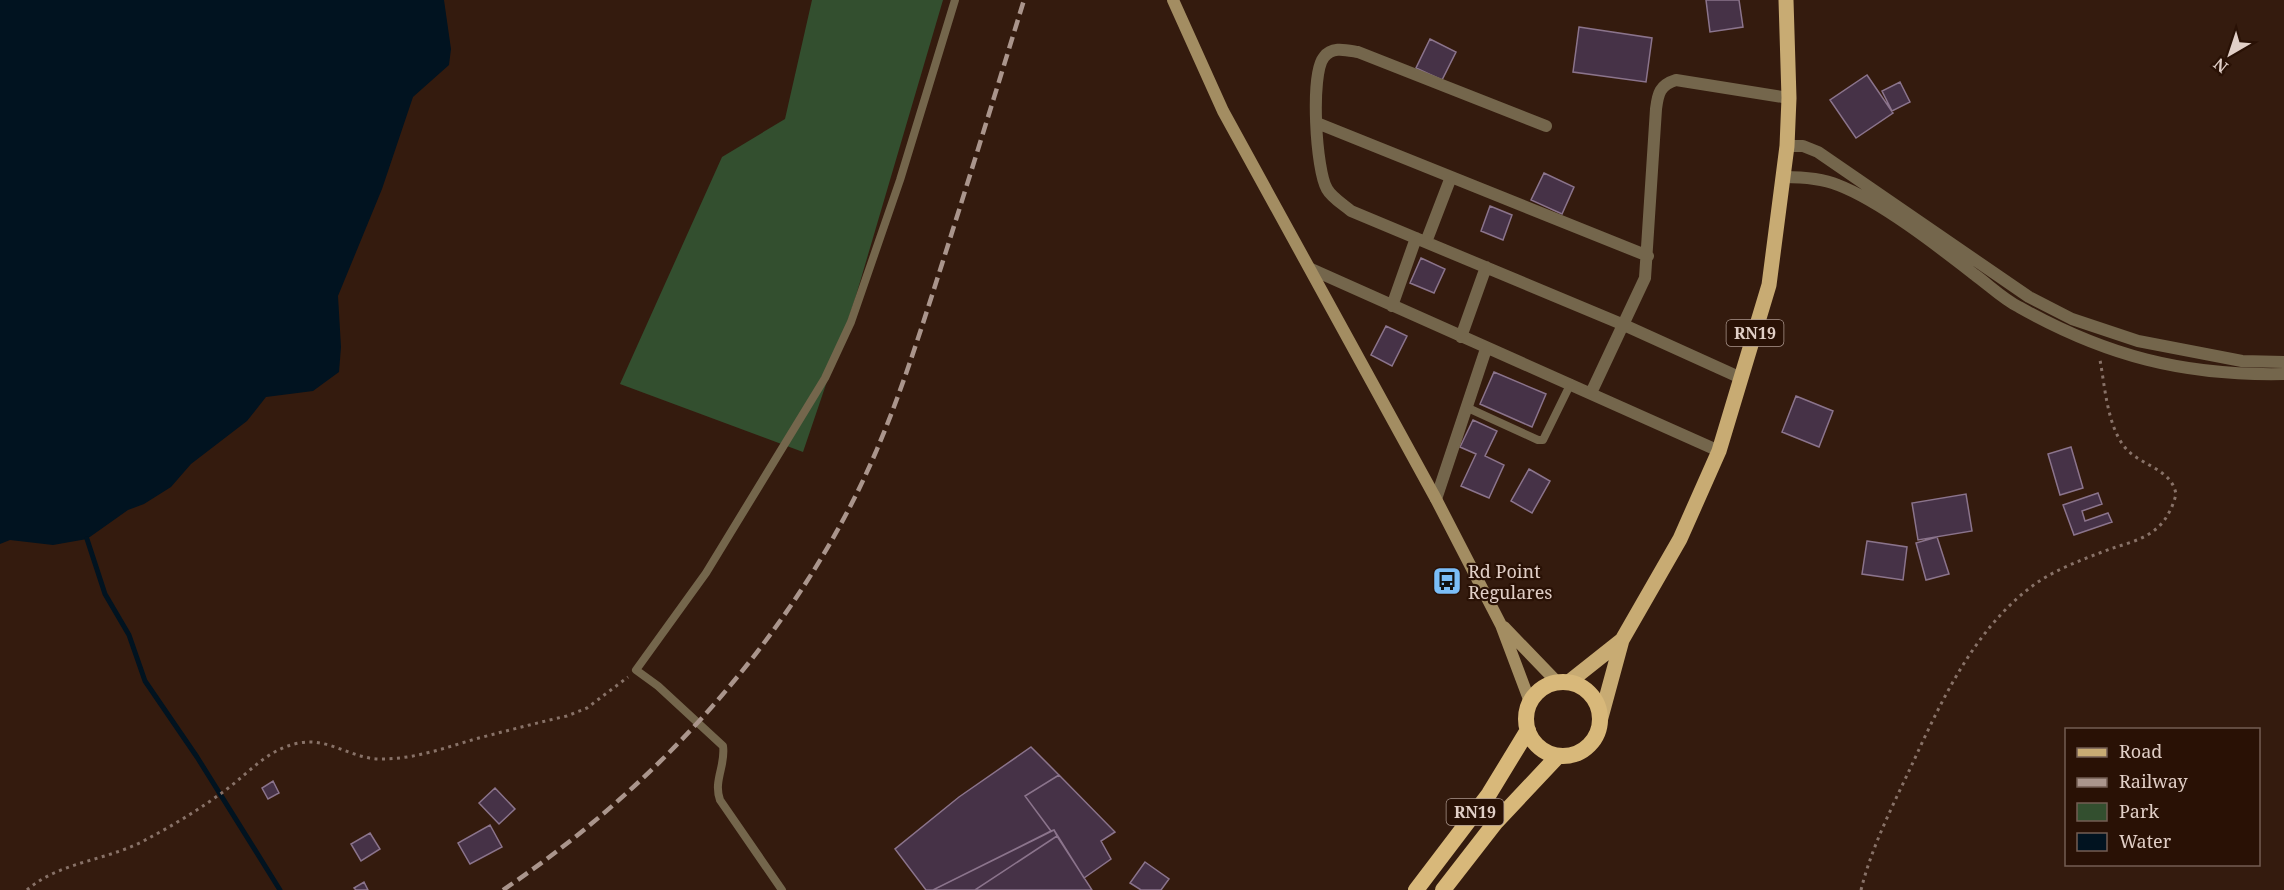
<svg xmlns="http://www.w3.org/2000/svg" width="2284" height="890" font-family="'Noto Serif',serif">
<rect width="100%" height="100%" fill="#341b0e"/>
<path fill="#334f2f" d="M812,0h131l-88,299 -52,153 -183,-68 102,-227 63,-38z"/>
<path fill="#011320" d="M0,0h444l7,49 -2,16 -36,32 -31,92 -44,107 3,51 -2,25 -26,19 -47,6 -19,24 -56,43 -20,23 -27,17 -16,6 -41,29 -34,6 -43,-5 -10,4z"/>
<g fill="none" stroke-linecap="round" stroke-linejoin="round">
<path stroke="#011320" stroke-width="5" d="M87,539l18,55 24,41 16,46 52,76 83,133"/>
</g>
<path fill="#463247" stroke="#8b748c" stroke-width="1.5" d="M1706,0h33l4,27 -33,5z
M1579,27l73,11 -6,44 -73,-10z
M1430,39l26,13 -14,28 -26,-12z
M1867,75l26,38 -37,25 -26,-38z
M1900,82l10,20 -18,9 -10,-20z
M1544,173l30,14 -12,27 -31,-14z
M1490,206l22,9 -9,25 -22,-9z
M1421,258l24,11 -11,24 -24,-10z
M1386,326l21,10 -15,30 -21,-11z
M1494,372l52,22 -14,33 -52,-23z
M1796,396l37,15 -14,36 -37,-15z
M1473,420l24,11 -12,25 19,9 -15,33 -28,-12 15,-32 -16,-7z
M2071,447l12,41 -23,7 -12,-41z
M1529,469l21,12 -18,32 -21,-12z
M2098,493l4,11 -20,7 3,10 23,-8 4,9 -38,13 -11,-30z
M1966,494l6,37 -54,9 -6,-37z
M1937,537l12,37 -23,6 -10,-37z
M1867,541l40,6 -4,33 -41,-6z
M1031,747l28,28 -34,21 26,35 -118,59h-7l-31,-41 64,-52z
M1059,775l56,57 -14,9 10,18 -27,19 -30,-48 -3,1 -26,-35z
M273,781l6,12 -11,6 -6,-11z
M495,788l20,21 -16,15 -20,-21z
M490,825l12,22 -32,17 -12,-21z
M1054,830l3,6 -82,54h-42z
M370,833l10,16 -19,12 -10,-17z
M1057,836l35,54h-117z
M1145,862l24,17 -8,11h-20l-11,-7z
M364,882l4,8h-12l-2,-2z"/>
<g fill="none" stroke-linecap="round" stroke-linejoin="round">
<path stroke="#887268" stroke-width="3" stroke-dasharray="3 4.5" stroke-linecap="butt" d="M27,890c33,-29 81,-29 120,-51 27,-14 56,-32 80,-50 24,-18 41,-40 72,-46 30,-6 54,17 83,16 32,0 63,-11 93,-20 31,-8 61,-16 92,-23l20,-8 41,-31
M1861,890c10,-41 30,-81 48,-119 31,-67 64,-142 126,-187 23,-16 49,-25 75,-35 15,-5 33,-9 46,-20 10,-8 17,-22 20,-35 -5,-27 -38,-28 -53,-49 -16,-23 -18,-58 -23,-85"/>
<path stroke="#74664c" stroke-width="8" d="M1468,408l70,32h5l28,-57
M782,890l-62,-90c-7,-19 6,-35 3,-54l-65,-60 -22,-16 70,-97 119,-195 26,-56 49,-142 55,-180"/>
<path stroke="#74664c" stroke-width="12" d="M1317,123l331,133
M1546,126l-188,-74c-12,-2 -26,-6 -34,5 -14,17 -8,114 3,132 5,9 17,16 24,22l273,114 117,53
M1426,242l25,-65
M1311,269l408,182
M1392,306l24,-68
M1461,337l25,-70
M1591,393l54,-115 11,-169c2,-16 4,-24 20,-29l113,18
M1436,499l50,-150"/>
<path stroke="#74664c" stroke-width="12" d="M1787,146h16l15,6 211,145 43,22 66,22 104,20 42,1
M1784,177c18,0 37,1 54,8 42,16 101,62 137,90 14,10 28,24 44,32 87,49 165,69 265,67"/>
<path stroke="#a38d62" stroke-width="12" d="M1173,0l50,111 213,388 65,126 29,77
M1504,627l53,55"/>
<path stroke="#c8ab73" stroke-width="15" d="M1569,682l53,-42
M1600,721l22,-81 58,-101 39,-88 50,-166 18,-139 2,-48 -3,-98"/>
<path stroke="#d8b87a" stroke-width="16" d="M1526 719a37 37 0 1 1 74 0a37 37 0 1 1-74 0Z
M1416,890l73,-96 39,-64
M1443,890l52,-67 63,-67"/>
<path stroke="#aa958c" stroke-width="4.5" stroke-dasharray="12 6" stroke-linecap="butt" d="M503,890c147,-99 275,-238 354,-397 36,-73 60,-151 85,-229 28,-88 55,-176 82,-264"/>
</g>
<defs>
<g id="bus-square" transform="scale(1.5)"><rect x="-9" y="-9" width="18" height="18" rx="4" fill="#7bbef8" stroke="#291105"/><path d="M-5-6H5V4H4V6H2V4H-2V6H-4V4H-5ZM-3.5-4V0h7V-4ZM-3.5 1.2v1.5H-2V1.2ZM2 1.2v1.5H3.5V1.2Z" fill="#111"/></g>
</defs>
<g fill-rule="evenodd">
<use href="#bus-square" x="1447" y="581"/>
</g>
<g text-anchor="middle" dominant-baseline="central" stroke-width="4.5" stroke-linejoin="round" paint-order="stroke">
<g fill="#291105" stroke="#aa968d" stroke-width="1.5">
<rect x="1726.5" y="320" width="57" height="26" rx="4.5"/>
<rect x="1446.5" y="799" width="57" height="26" rx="4.5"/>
</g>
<g font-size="16" font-weight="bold" fill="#e1cfc7">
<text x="1755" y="333">RN19</text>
<text x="1475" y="812">RN19</text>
</g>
<g font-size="18" fill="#e1cfc7" stroke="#291105" text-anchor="start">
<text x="1468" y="571">Rd Point<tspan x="1468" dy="21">Regulares</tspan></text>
</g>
</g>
<rect x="2065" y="728" width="195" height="138" fill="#291105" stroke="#735d53" stroke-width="1.5"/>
<rect x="2077" y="748" width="30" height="9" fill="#c8ab73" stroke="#735d53" stroke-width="1.5"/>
<text x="2119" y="758" font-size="18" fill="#e1cfc7">Road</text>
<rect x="2077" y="778" width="30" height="9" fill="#aa958c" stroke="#735d53" stroke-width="1.5"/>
<text x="2119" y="788" font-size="18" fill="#e1cfc7">Railway</text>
<rect x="2077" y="803" width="30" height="18" fill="#334f2f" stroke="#735d53" stroke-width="1.5"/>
<text x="2119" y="818" font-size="18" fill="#e1cfc7">Park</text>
<rect x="2077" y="833" width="30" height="18" fill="#011320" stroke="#735d53" stroke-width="1.5"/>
<text x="2119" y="848" font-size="18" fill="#e1cfc7">Water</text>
<g transform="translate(2230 54) rotate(219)" stroke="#291105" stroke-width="4.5" paint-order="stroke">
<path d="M0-4.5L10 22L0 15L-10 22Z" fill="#e1cfc7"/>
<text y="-9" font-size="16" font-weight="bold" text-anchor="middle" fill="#e1cfc7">N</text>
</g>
</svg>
